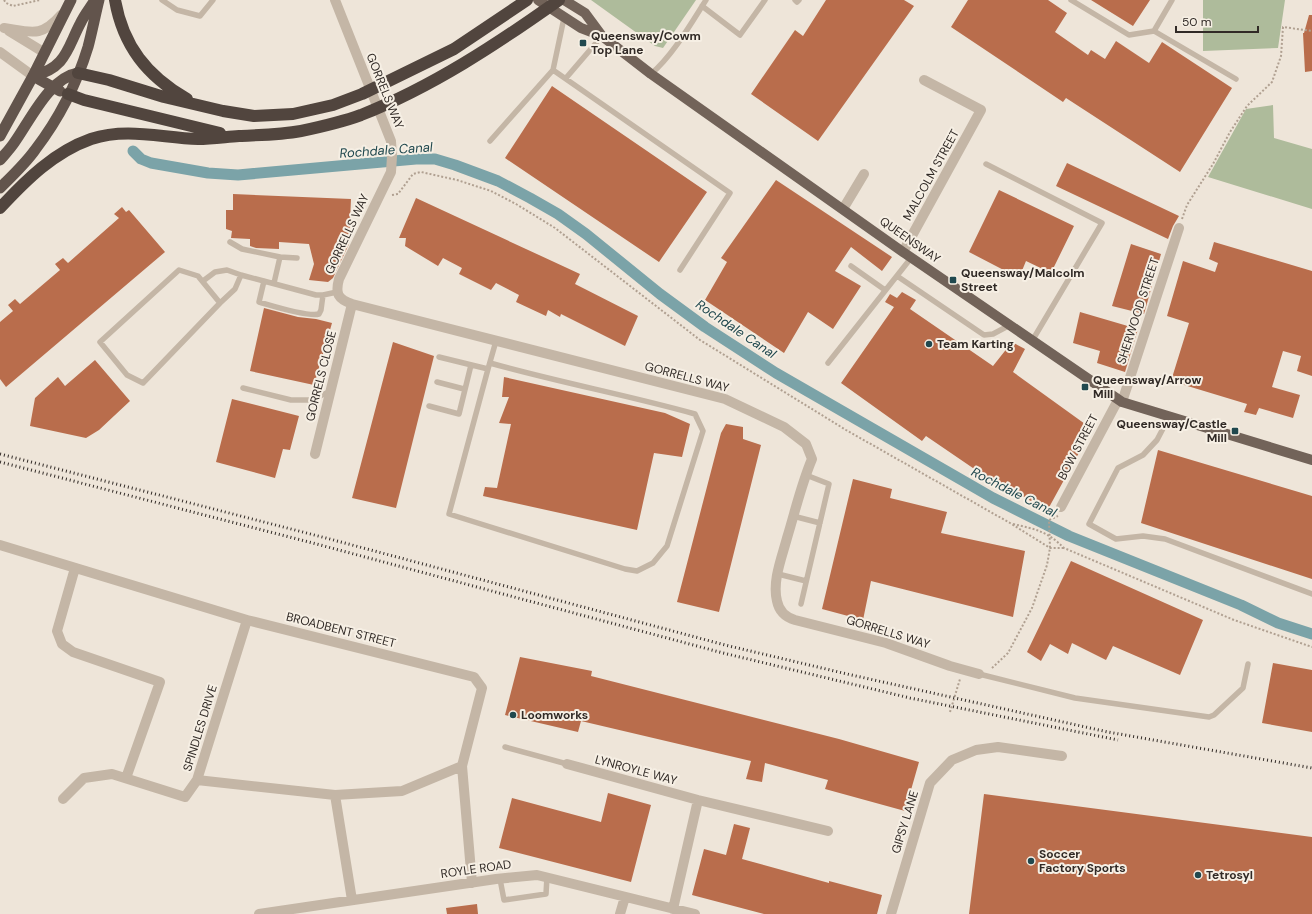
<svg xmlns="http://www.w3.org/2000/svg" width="1312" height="914" font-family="'DM Sans',sans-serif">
<rect width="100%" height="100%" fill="#eee5d9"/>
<path fill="#aebb9b" d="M591,0h105l-33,48 -8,-2z
M1203,0h82l-7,48 -75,3z
M1273,105l1,33 38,11v60l-104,-32 38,-68z"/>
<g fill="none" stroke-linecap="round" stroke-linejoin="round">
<path stroke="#7ba3a8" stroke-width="11" d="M133,151l8,8 10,4 57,10 30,2 178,-16h19l20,6 43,16 32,17 28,16 28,20 74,60 45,33 71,46 217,125 76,38 172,69 37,18 34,11"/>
</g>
<path fill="#b96d4c" d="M826,0h78l10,6 -96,135 -67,-47 44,-64 8,6z
M968,0h80l19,13 -12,19 33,23 3,-5 14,9 11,-18 33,22 13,-21 70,46 -52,84 -114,-74 -3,4 -112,-75z
M1091,0h59l-17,26z
M1309,15h3v56l-7,1 -2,-39h1z
M552,86l155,106 -48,70 -154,-104z
M1067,163l112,53 -6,10 -5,13 -112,-53z
M776,180l116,77 -10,14 -31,-24 -16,24 26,15 -28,43 -25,-17 -24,41 -79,-53 22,-38 -6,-4z
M999,190l75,36 -23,47 -25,-12 -7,17 -50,-26z
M233,194l118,5 -2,45 -16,34 -5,4 -19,-2 5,-16 -5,-20 -30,-2v7l-23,-1 -6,-2v-7l-19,-1 1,-7 -6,-2v-19h7z
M416,198l164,76 -5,10 63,32 -13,30 -64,-32 -1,3 -12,-7 -2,6 -30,-14 3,-7 -23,-12 -5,7 -32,-16 3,-6 -19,-10 -5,8 -33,-20 1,-8h-7z
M122,207l4,5 3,-2 36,42 -159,135 -6,-8v-57l13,-11 -5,-6 7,-6 5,5 40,-34 -5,-6 8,-6 5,5 51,-45 -5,-4z
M1214,242l98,29v105l-15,-5 4,-15 -18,-5 -11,36 28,8 -7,23 -34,-10 -3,7 -12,-3 3,-8 -76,-23 18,-58 -22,-7 16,-55 32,11 3,-9 -9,-4z
M1131,244l30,10 -17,60 -32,-8z
M902,292l14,8 -6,9 83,57 19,-24 13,7 -12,23 79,57 -45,82 -57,-35 -1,3 -63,-43 -4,5 -81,-58 53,-76 -9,-5 5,-8 7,4z
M264,308l34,9 18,2 16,4 -18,62 -64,-14z
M1080,312l58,17 -13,43 -28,-9 3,-12 -27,-8z
M393,342l41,14 -38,152 -44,-10z
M95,360l35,41 -31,29 -13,8 -56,-12 5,-28 23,-21 7,9z
M504,377l161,36 25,11 -8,33 -28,-4 -17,77 -154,-34 2,-9 12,1 14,-64 -12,-1 10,-26h-7z
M232,399l67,17 -9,34 -7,-1 -8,29 -59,-16z
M726,424l17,3v12l18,6 -42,167 -42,-10 44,-169z
M1158,450l154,46v83l-171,-56z
M853,479l39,10 -2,9 57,14 -6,21 84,18 -12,66 -142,-36 -8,39 -41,-11z
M1071,561l132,59 -23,55 -67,-29 -7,14 -34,-17 -4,11 -18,-10 -9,17 -14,-9z
M520,657l72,14 -1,5 248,63 80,23 -14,49 -80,-22 3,-9 -63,-17 -3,19 -16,-3 5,-18 -170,-40 -3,11 -73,-17z
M1273,663l39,7v62l-50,-9z
M608,793l43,12 -20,77 -132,-34 13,-50 89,24z
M984,794l328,43v77h-343z
M734,824l16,4 -8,31 87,24v-2l53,14 -5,19h-113l-72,-19 12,-46 22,6z
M477,904l1,10h-31l-1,-6z"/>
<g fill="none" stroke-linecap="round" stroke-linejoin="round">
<path stroke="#b0a091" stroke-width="2" stroke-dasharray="2 2" stroke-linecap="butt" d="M4,0l2,3 7,3 27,-6
M392,195l6,-1 15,-20 8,-2 36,8 34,11 25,13 39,24 145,112 146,90 164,93 40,25h14
M1182,219l5,-14 26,-41 17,-32 17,-26 25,-24 9,-26 2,-29 29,4
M1013,524c22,5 34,7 51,24l170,72 78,27
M992,668l16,-15 24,-45 15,-43 3,-17 -1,-28 9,-4
M950,712l10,-33"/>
<path stroke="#c4b6a6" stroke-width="5.5" d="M162,0l15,10 23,6 13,-16
M795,0l2,2 2,-2
M1071,0l58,35 25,-4 18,-31
M702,6l38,29 25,-35
M1154,31l82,48
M553,70l177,123 -50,77
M651,74c22,-19 39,-49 55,-74
M566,78l36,-42
M490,141l63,-71 11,-52
M986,164l116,59 -70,118
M230,242l12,7 38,8 -6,26
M280,257l17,1
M851,266l34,24
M897,276l87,59 9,-1 17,-9
M203,281l12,-9 12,-2 14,5 75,20h7l14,-3
M264,281l-5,21c14,4 48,15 60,12l2,-4 2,-15
M220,303l-22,-27 -19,-6 -79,72 27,33 16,8 77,-80 15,-14 6,-14
M439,357l49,12 8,-28
M828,363l83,-105
M488,369l-39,145 176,55 12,2 16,-8 14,-17 36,-115 -8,-17c-68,-19 -138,-32 -205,-51
M437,382l27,7
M243,388l48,12h20l20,-9
M429,406l30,8 12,-49
M1169,417l-12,23 -14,15 -25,13 -29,56 27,15 27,-3 22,3 147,55
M793,516l27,7
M778,574l28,7
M801,604l28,-120 -23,-9
M979,674l96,24 134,19 5,-2 29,-27 5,-24
M505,747l62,17
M500,879l4,21 42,-6 1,-17"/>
<path stroke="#c4b6a6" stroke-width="10" d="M335,0l56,141 1,15 -1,16 -52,107c-4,15 -1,20 13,25l373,95 59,28 22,17 6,15c-11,26 -17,53 -25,79 -5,19 -15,43 -10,63 2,10 8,16 18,19l91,23 64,23 29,8
M4,28c27,4 37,10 57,-13
M9,31l36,22
M0,52l33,24
M843,209l21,-35
M903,252l78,-142 -57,-30
M1122,402l57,-174
M315,454l37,-150
M1061,507l57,-107
M0,545l247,75 227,57 8,11 -20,78 10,117
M75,568l-18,63 5,13 11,8 87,30 -34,96
M247,620l-50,160 138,15
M567,764l131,36 130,31
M63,799l21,-21 28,-4 73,23 12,-17
M352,900l-17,-105 67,-4 60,-25
M673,909l25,-109
M259,914l237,-35 41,-4 158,39
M620,914l5,-17
M891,914l39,-131 22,-23 24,-10 22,-3 64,9"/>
<path stroke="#726359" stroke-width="10" d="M538,0l43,28 21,8
M564,0l21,13 17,23 49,38 252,178 219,150 190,58"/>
<path stroke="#62544c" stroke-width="11" d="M33,76c33,-8 34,-27 47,-52 4,-9 10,-16 15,-24
M33,76l27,15
M0,136l33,-60 38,-76
M0,160c5,-6 10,-11 14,-17 16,-22 35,-65 64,-70
M0,188c12,-12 25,-24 35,-38 23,-30 42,-67 53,-103 4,-15 7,-31 11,-47"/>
<path stroke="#51453e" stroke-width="12" d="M115,0c8,46 32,76 72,99
M78,73l31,7 55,17 59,14 31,5 39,-2 40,-9 29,-11 92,-45 73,-49
M68,94l16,6 136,33
M0,208c26,-28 54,-56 91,-69 36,-12 71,-1 107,0 14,0 27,-2 41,-3 20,-1 41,-1 62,-5 19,-4 41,-9 60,-16 71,-28 136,-71 198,-115"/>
<path stroke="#312a26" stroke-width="3" stroke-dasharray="1 3" stroke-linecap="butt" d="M0,454l326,84 399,107 122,29 261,58 204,36
M0,462l324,84 399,107 187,45 208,42"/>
</g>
<g fill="#20484e" stroke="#f6efe4" stroke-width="1.5">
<rect x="579" y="39" width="8" height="8" rx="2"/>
<rect x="949" y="276" width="8" height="8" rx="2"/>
<circle cx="929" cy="344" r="4"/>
<rect x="1081" y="383" width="8" height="8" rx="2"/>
<rect x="1231" y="427" width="8" height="8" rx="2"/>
<circle cx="513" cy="715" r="4"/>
<circle cx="1031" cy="861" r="4"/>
<circle cx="1198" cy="875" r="4"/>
</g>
<g text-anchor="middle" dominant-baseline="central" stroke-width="4" stroke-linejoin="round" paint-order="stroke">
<g font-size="12" font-weight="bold" fill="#312a26" stroke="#f6efe4" text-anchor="start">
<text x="591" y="36">Queensway/Cowm<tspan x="591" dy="14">Top Lane</tspan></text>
<text x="961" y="273">Queensway/Malcolm<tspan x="961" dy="14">Street</tspan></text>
<text x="937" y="344">Team Karting</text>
<text x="1093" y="380">Queensway/Arrow<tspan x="1093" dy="14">Mill</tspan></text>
<text x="1227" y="424" text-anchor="end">Queensway/Castle<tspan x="1227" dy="14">Mill</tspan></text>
<text x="521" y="715">Loomworks</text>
<text x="1039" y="854">Soccer<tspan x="1039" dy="14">Factory Sports</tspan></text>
<text x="1206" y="875">Tetrosyl</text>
</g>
<g font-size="12" fill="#312a26" stroke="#f6efe4">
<text transform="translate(385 91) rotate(68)">GORRELS WAY</text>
<text transform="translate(931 175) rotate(-61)">MALCOLM STREET</text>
<text transform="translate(347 234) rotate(-65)">GORRELLS WAY</text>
<text transform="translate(910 240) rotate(35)">QUEENSWAY</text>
<text transform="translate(1138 311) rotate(-72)">SHERWOOD STREET</text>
<text transform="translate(321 376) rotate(-76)">GORRELS CLOSE</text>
<text transform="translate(687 377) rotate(15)">GORRELLS WAY</text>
<text transform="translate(1078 447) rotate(-62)">BOW STREET</text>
<text transform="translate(341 630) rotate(14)">BROADBENT STREET</text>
<text transform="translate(888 632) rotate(17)">GORRELLS WAY</text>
<text transform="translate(200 728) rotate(-73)">SPINDLES DRIVE</text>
<text transform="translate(636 770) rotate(15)">LYNROYLE WAY</text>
<text transform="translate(905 822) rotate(-73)">GIPSY LANE</text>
<text transform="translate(476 869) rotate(-8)">ROYLE ROAD</text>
</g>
<g font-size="13" font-style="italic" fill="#20484e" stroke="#f6efe4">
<text transform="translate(386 150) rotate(-4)">Rochdale Canal</text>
<text transform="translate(736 329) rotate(34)">Rochdale Canal</text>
<text transform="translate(1014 492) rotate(27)">Rochdale Canal</text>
</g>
</g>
<path d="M1176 26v6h82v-6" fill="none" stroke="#312a26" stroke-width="2"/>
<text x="1182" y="26" font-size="12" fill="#312a26" stroke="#f6efe4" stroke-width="3" paint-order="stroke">50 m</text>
</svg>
